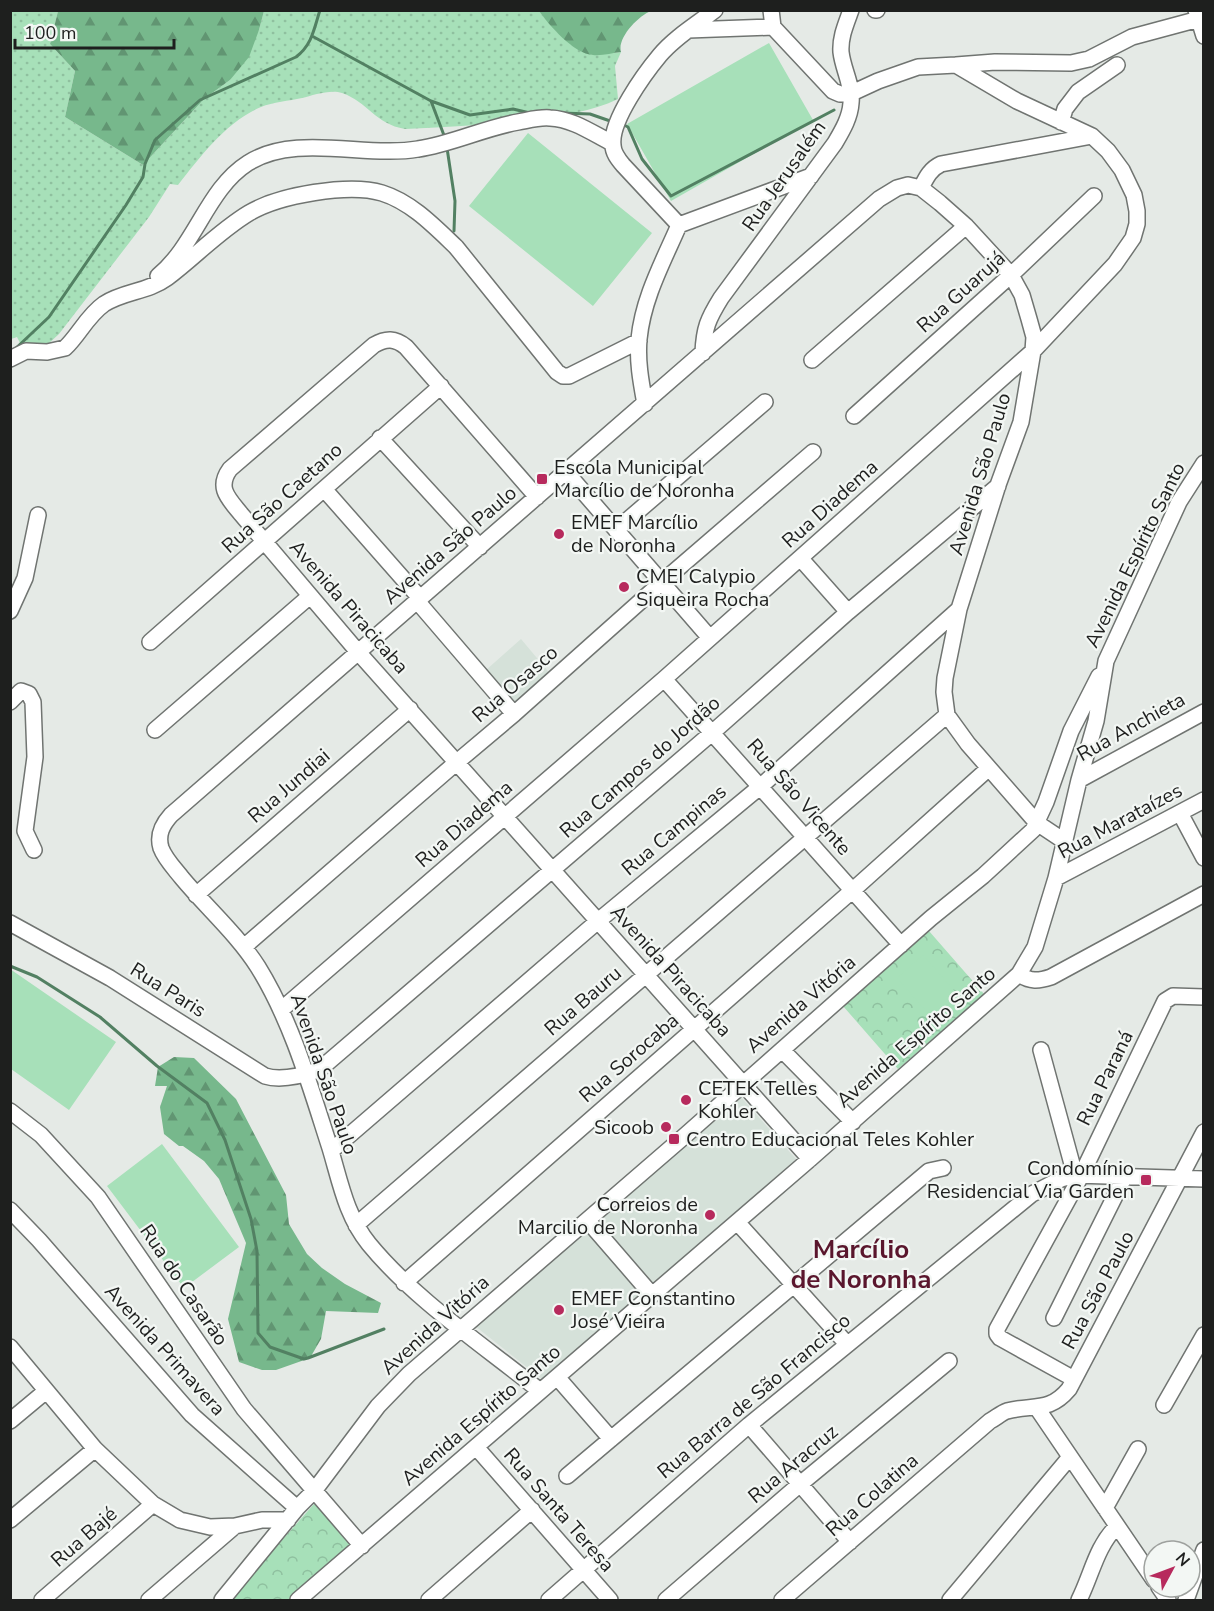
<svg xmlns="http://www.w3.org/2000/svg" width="1214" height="1611" font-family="'Nunito Sans',sans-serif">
<defs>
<pattern id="grass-dots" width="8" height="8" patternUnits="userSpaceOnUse" patternTransform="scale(1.5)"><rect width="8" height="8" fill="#a7e0b9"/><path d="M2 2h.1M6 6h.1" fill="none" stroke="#8fc09f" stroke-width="1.8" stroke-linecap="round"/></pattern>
<pattern id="forest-firs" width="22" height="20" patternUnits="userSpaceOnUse" patternTransform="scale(1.5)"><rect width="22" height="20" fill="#77b88c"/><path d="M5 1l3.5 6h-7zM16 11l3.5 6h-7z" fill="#619572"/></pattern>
<pattern id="park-crowns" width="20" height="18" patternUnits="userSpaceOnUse" patternTransform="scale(1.5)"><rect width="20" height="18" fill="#a7e0b9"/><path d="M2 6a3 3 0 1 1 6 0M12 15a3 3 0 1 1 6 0" fill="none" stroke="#8fc09f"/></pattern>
</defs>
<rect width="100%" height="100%" fill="#e5eae6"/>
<path fill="#d5e1d9" d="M521,639l31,37 -30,27h-9l-27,-33z
M740,1096l56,63 -142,125 -56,-63z
M586,1229l57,65 -100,86 -68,-54z"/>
<path fill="url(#grass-dots)" d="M11,11h51l-1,1 -3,-1 -8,33 25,27 -10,46 78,48 61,-66 26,-19 29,-50 5,-19h275l18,21 35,23 29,-3 -6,14 3,33c-27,13 -55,16 -84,20 -43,6 -86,8 -129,10 -30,-5 -37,-27 -63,-36 -11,-4 -29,2 -40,5 -13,3 -29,4 -41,9 -35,15 -60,49 -83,78l-8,-1 -21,33 -90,117 -12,11h-26l-4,-8 -6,2z"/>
<path fill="url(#forest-firs)" d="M62,10h202v1l-5,19 -10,27 -19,23 -26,19 -61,66 -78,-48 10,-46 -25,-27 8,-33 2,1z
M539,11h112c-13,5 -34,27 -30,41 -9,1 -19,4 -28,3 -19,-1 -44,-30 -54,-44z
M174,1057l20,1 42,41 50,96 3,29 18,30 15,14 23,16 36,19 -3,10 -52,-2 -5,28 -11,19 -34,12h-14l-23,-8 -11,-43 18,-76 -27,-64 -15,-18 -21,-15h-4l-15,-12 -4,-27 7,-21h-12l3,-19z"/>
<path fill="url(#park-crowns)" d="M929,931l55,63 -86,75 -55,-63z
M314,1504l43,42 -68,54h-60z"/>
<path fill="#a7e0b9" d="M769,43l44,77 -142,81 -44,-77z
M528,133l124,100 -59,73 -124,-100z
M923,955l36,41 -26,23 -36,-41z
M10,969l106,73 -47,68 -58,-41z
M162,1144l77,103 -55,41 -77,-102z"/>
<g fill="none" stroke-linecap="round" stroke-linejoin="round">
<path stroke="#528062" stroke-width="3" d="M312,36l119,65 39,14 43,-6 17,4
M431,101l14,37
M561,113l29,1 23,8
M622,124l6,3 14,32 29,37 163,-86
M447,148l8,53 -1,30
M14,350l35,-33 77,-112 17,-28 2,-13 10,-24 45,-40 96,-43c16,-12 18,-28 24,-47
M10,966l27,11 63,40 57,49 50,37 18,37 26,79 6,32 1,82 12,14 34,12 4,-1 76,-29"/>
<g stroke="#707471" stroke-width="18">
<path id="minor" d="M875,10h2
M1196,10l8,26
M688,30l85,-3
M956,65l39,-3 76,1 18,-4 43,-22 67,-18
M1061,122l4,-13 13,-17 39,-27
M921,188c5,-10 9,-19 20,-24l151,-28
M679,225l-56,-60c-5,-6 -10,-12 -10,-20 -3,-24 32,-72 47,-90 15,-18 37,-31 55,-45
M679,225l132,-49
M158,276c38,-31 49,-87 90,-113 47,-30 118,-5 170,-14 34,-5 66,-21 100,-27 11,-2 21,-5 32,-4 23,1 42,15 62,25
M703,353c1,-25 5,-34 18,-55l114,-155c7,-12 15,-25 16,-40 2,-18 -8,-33 -10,-51 -1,-15 5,-28 10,-42
M10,359l16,-8 21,1 18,-4c14,-13 22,-32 39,-44 20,-13 44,-12 63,-26 28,-21 52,-47 82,-65 30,-18 100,-30 133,-20 29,9 52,33 74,54l101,125 6,4h6l70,-35
M812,360l154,-134
M645,404c-4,-22 -8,-43 -6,-65 4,-41 24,-77 40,-114
M854,416l157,-141 83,-79
M380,438l100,109
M566,472l144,166
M324,489l96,109
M537,497l-131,-150c-11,-9 -20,-9 -32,-2l-144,124c-14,19 -1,30 11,45l117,138 452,507
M616,530l149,-128
M801,559l47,53
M417,601l97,113
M10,611l15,-33 13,-63
M150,642l291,-256
M664,679l237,266
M10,702l11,-11 8,3 4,8 2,55 -10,74 9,19
M155,730l155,-134
M1079,780l125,-68
M1180,813l24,45
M1056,878l148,-78
M196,895l214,-186
M10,923l100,55 155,98c16,5 39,-1 54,-6l394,-338 135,-120 150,-126
M245,946l212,-184 57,-48 147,-131 152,-131
M1019,974c11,8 20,7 32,3l153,-83
M282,1009l382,-330 369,-328 82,-87 18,-26 4,-14v-13l-3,-16 -12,-25 -14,-19 -16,-15 -75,-35 -61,-36 -38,2 -40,14 -26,12 -12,1 -7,-3 -60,-64 -2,-17
M782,1050l71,72
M1041,1050l34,125
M10,1111l31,24 57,62 146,212 118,137
M331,1151l267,-230 163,-135 198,-177
M10,1210l29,30 153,175 105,93
M588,1221l64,74
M737,1222l110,122
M356,1225l591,-510
M404,1283l449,-393 136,-122
M1054,1318l70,-140
M10,1347l85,102 58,55 27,16 30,7 25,-1 27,-6h26
M557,1377l54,62
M1074,1379l-74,-41 -3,-4v-5l84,-153 84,-175 8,-5 31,1
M540,1391c-57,-46 -125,-91 -171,-147 -23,-28 -29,-63 -39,-96 -20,-62 -38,-126 -72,-181 -21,-33 -51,-59 -76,-89 -7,-9 -17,-19 -21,-30 -4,-13 1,-23 10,-33l708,-616 18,-11 11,-3 13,3 19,15 26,23 45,49 11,20 7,24 5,18 -1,14 -12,71 -23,63 -39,124 -14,69 -1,14 3,23 21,29 69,79 27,18
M1164,1405l40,-70
M1037,1408l117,172
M10,1421l36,-30
M749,1425l101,117
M476,1447l134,153
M567,1476l362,-305 14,-3
M1105,1508l33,-59
M10,1520l85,-71
M1159,1587l9,13
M42,1600l111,-96
M149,1600l86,-74
M222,1600l75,-92 17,-17 64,-85 31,-32 271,-234 251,-222 52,-42 50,-46 13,-28 25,-71 28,-55
M298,1600l512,-441 209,-185 16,-27 21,-69 23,-98 17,-59 10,-60 73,-159 25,-39
M429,1600l103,-90
M549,1600l200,-175 283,-231 29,-15 14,-4 129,4
M666,1600l133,-115 150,-124
M782,1600l208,-179c6,-3 11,-8 17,-10 26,-7 42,2 62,-22l135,-257
M950,1600l120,-143
M1079,1600c13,-26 17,-53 38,-74
M1186,1600l18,-50"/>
</g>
<use href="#minor" stroke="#fff" stroke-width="15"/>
</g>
<g fill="#b72a5d" stroke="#f3f7f4" stroke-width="2">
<rect x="536" y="473" width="12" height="12" rx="3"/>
<circle cx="559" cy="534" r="6"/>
<circle cx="624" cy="587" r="6"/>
<circle cx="686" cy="1100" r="6"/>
<circle cx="666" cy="1127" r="6"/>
<rect x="668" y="1133" width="12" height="12" rx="3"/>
<rect x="1140" y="1174" width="12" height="12" rx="3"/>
<circle cx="710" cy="1215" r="6"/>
<circle cx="559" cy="1310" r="6"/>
</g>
<g text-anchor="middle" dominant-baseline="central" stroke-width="4.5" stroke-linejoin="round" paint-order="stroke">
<g font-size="20" fill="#1e1f1e" stroke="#f3f7f4">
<text transform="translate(784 176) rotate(-55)">Rua Jerusalém</text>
<text transform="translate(961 292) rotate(-42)">Rua Guarujá</text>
<text transform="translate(980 474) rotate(-73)">Avenida São Paulo</text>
<text transform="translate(282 498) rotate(-42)">Rua São Caetano</text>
<text transform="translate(830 504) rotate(-42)">Rua Diadema</text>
<text transform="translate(450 545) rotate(-41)">Avenida São Paulo</text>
<text transform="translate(1135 555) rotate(-64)">Avenida Espírito Santo</text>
<text transform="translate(349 607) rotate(49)">Avenida Piracicaba</text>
<text transform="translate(515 684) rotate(-41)">Rua Osasco</text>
<text transform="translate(1131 727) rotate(-29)">Rua Anchieta</text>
<text transform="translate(640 767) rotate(-41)">Rua Campos do Jordão</text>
<text transform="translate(289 786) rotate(-41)">Rua Jundiai</text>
<text transform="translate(799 797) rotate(49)">Rua São Vicente</text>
<text transform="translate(1120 821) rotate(-28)">Rua Marataízes</text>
<text transform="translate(464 824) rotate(-41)">Rua Diadema</text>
<text transform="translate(674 830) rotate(-40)">Rua Campinas</text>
<text transform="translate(671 971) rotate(48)">Avenida Piracicaba</text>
<text transform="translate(168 990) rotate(32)">Rua Paris</text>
<text transform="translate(583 1001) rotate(-41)">Rua Bauru</text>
<text transform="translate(801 1004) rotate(-41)">Avenida Vitória</text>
<text transform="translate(916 1037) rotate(-41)">Avenida Espírito Santo</text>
<text transform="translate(629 1058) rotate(-41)">Rua Sorocaba</text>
<text transform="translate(324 1074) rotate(71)">Avenida São Paulo</text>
<text transform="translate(1105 1078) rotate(-64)">Rua Paraná</text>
<text transform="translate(184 1285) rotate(56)">Rua do Casarão</text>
<text transform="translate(1098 1290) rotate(-62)">Rua São Paulo</text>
<text transform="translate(435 1325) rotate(-42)">Avenida Vitória</text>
<text transform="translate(165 1350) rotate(48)">Avenida Primavera</text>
<text transform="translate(754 1396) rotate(-40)">Rua Barra de São Francisco</text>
<text transform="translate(481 1415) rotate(-41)">Avenida Espírito Santo</text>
<text transform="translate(793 1464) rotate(-40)">Rua Aracruz</text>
<text transform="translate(872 1495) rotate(-41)">Rua Colatina</text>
<text transform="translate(559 1510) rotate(49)">Rua Santa Teresa</text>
<text transform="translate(84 1537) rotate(-41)">Rua Bajé</text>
</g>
<g font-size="20" fill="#1e1f1e" stroke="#f3f7f4" text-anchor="start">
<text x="554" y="467">Escola Municipal<tspan x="554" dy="23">Marcílio de Noronha</tspan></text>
<text x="571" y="522">EMEF Marcílio<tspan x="571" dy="23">de Noronha</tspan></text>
<text x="636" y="576">CMEI Calypio<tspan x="636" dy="23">Siqueira Rocha</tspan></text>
<text x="698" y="1088">CETEK Telles<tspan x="698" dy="23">Kohler</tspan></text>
<text x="654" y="1127" text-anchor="end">Sicoob</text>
<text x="686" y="1139">Centro Educacional Teles Kohler</text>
<text x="1134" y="1168" text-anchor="end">Condomínio<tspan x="1134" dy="23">Residencial Via Garden</tspan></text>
<text x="698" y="1204" text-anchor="end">Correios de<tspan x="698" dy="23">Marcilio de Noronha</tspan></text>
<text x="571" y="1298">EMEF Constantino<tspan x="571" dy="23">José Vieira</tspan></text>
</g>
<g font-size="26" font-weight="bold" fill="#5a162d" stroke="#f3f7f4">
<text x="861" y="1249">Marcílio<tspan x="861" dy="30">de Noronha</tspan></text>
</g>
</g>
<rect width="1214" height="1611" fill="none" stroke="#1e1f1e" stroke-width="24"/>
<g transform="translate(1172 1569) rotate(49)"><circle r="28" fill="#f3f7f4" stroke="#9ea19e" stroke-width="1.5"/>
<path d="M0-4.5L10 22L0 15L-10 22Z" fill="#b72a5d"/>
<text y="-9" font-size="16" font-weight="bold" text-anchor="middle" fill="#1e1f1e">N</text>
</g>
<path d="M15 39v9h159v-9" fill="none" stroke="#1e1f1e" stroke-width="3"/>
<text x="24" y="39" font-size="18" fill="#1e1f1e" stroke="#f3f7f4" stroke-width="4.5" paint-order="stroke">100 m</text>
</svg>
